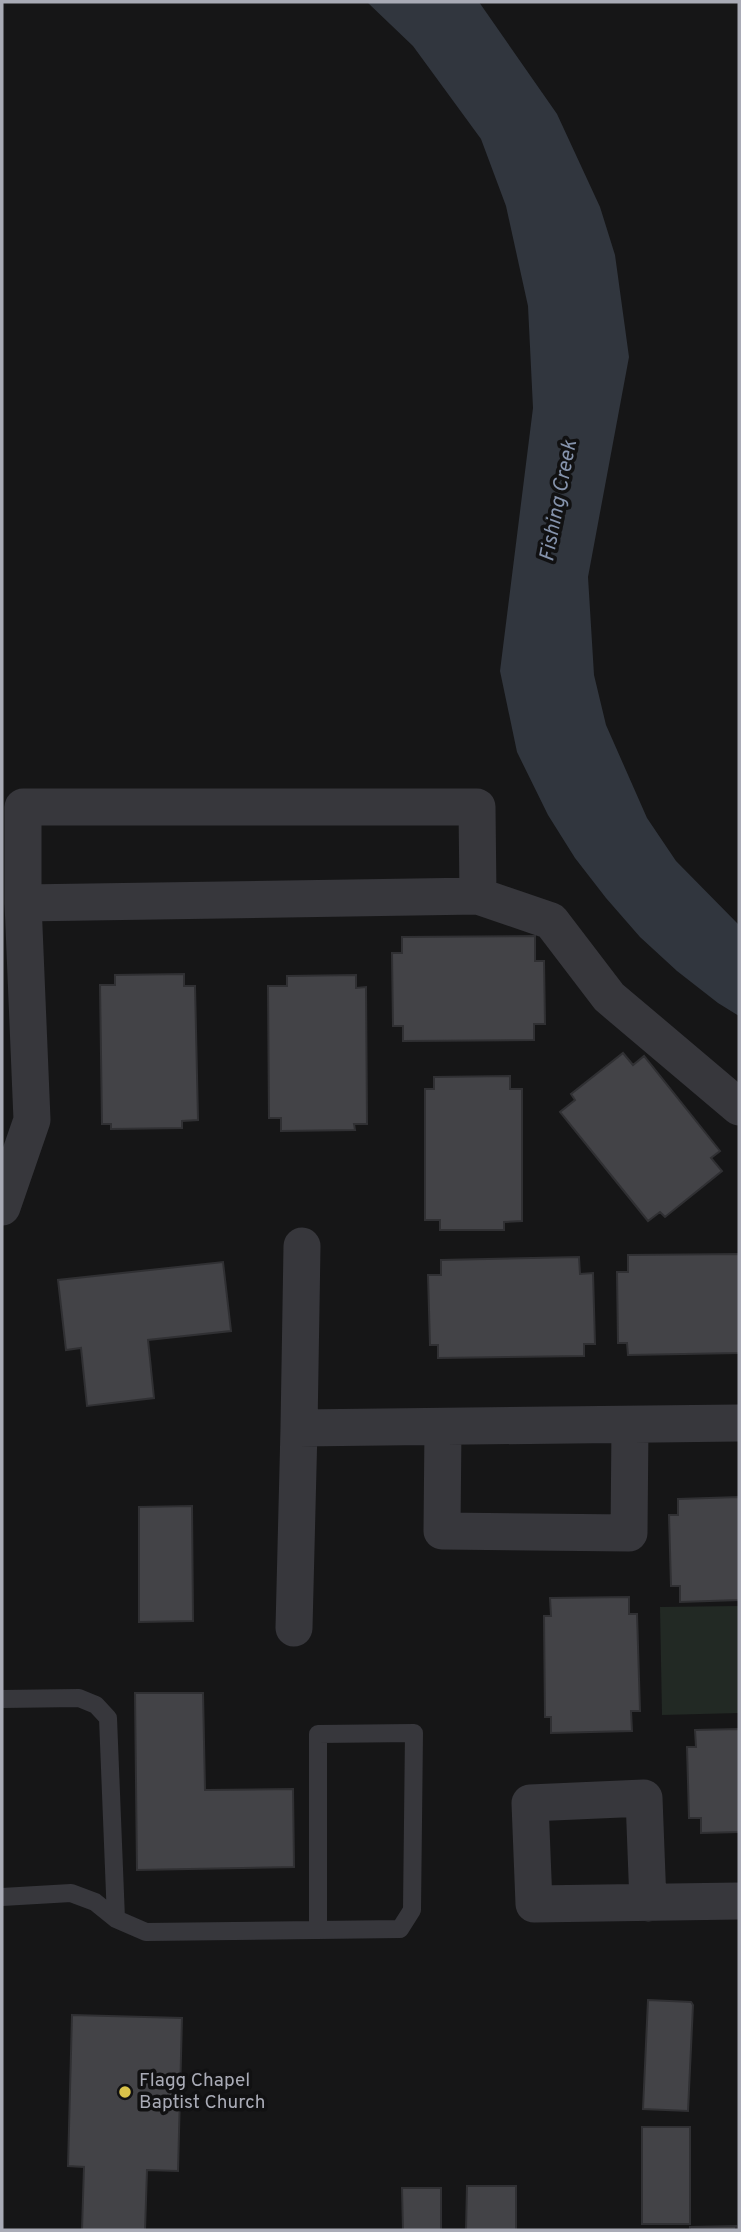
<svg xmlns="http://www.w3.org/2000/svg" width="741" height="2232" font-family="Overpass,sans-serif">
<rect width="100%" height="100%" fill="#161617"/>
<path fill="#222924" d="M739,1606v107l-77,2 -2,-108z"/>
<path fill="#31363e" d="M367,2h112l78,112 43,93 15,48 14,102 -41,220 6,98 12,50 41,93 29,43 63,64v91l-21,-13 -41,-32 -37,-34 -34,-39 -31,-40 -27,-43 -31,-63 -17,-81 33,-263 -5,-102 -22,-100 -25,-67 -68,-93z"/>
<path fill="#434347" stroke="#303033" stroke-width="2" d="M535,936v25h9l1,63h-11v16l-131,1v-15h-10l-1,-73h10v-16z
M184,974v12h11l3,134 -16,1v7l-71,1v-5h-9l-2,-139h15v-10z
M356,975v13l10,-1 1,137h-13l1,6 -74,1v-13h-12l-1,-132h19v-10z
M623,1053l10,12 11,-9 76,95 -9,7 11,13 -57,46 -5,-5 -12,9 -88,-109 15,-12 -4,-6z
M510,1076v13h12v132l-18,1v8h-64v-10h-15v-131h9v-12z
M739,1254v99l-111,2 -1,-12h-9l-1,-71h11v-17z
M579,1257l1,17 13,-1 2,71h-11v12l-146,2v-13h-8l-2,-70h13v-15z
M223,1262l8,69 -83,9 6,58 -67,8 -6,-58 -15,2 -8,-70z
M739,1497v103l-59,2v-16h-9l-2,-71h9v-16z
M192,1506l1,115 -54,1v-115z
M629,1597v17h8l3,97h-9l1,20 -81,2v-16h-6l-1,-101h7l-1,-18z
M135,1693h68l2,97 88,-1 1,78 -157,3z
M739,1729v103l-38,1v-15h-12l-2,-71h9l-1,-17z
M648,2000l43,2 2,3 -5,106 -45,-2z
M72,2015l110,3 -4,153 -31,-1 -2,60h-63l2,-63 -16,-1z
M642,2127h48v97h-48z
M467,2186h49v44h-50z
M402,2188h39v42h-59h21z
M736,2226v4h-46v-3z"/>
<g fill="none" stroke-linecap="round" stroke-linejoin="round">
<path stroke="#37373c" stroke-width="18" d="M2,1699l77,-1 17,7 12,13 8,201
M2,1897l69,-4 24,9 21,17 30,13 254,-3 12,-19 2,-177 -96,1v196"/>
<path stroke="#37373c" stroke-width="37" d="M23,903v-96h454l1,89
M2,1207l30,-87 -9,-217 455,-7 73,25 58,76 130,110
M443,1427l-1,104 187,2 1,-108
M299,1428l3,-182
M294,1628l5,-200 440,-5
M648,1903l-4,-105 -114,5 4,101 205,-3"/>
</g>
<circle fill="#dac34a" stroke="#111112" stroke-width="2.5" cx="125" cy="2092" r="7"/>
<g text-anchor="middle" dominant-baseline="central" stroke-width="7" stroke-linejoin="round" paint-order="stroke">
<g font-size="19" fill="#a9abb6" stroke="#111112" text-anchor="start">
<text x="139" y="2081">Flagg Chapel<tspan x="139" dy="22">Baptist Church</tspan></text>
</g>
<g font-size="21" font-style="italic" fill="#8593ac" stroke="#111112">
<text transform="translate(559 501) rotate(-79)">Fishing Creek</text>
</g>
</g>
<rect width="741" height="2232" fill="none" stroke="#a9abb6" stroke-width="7"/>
</svg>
